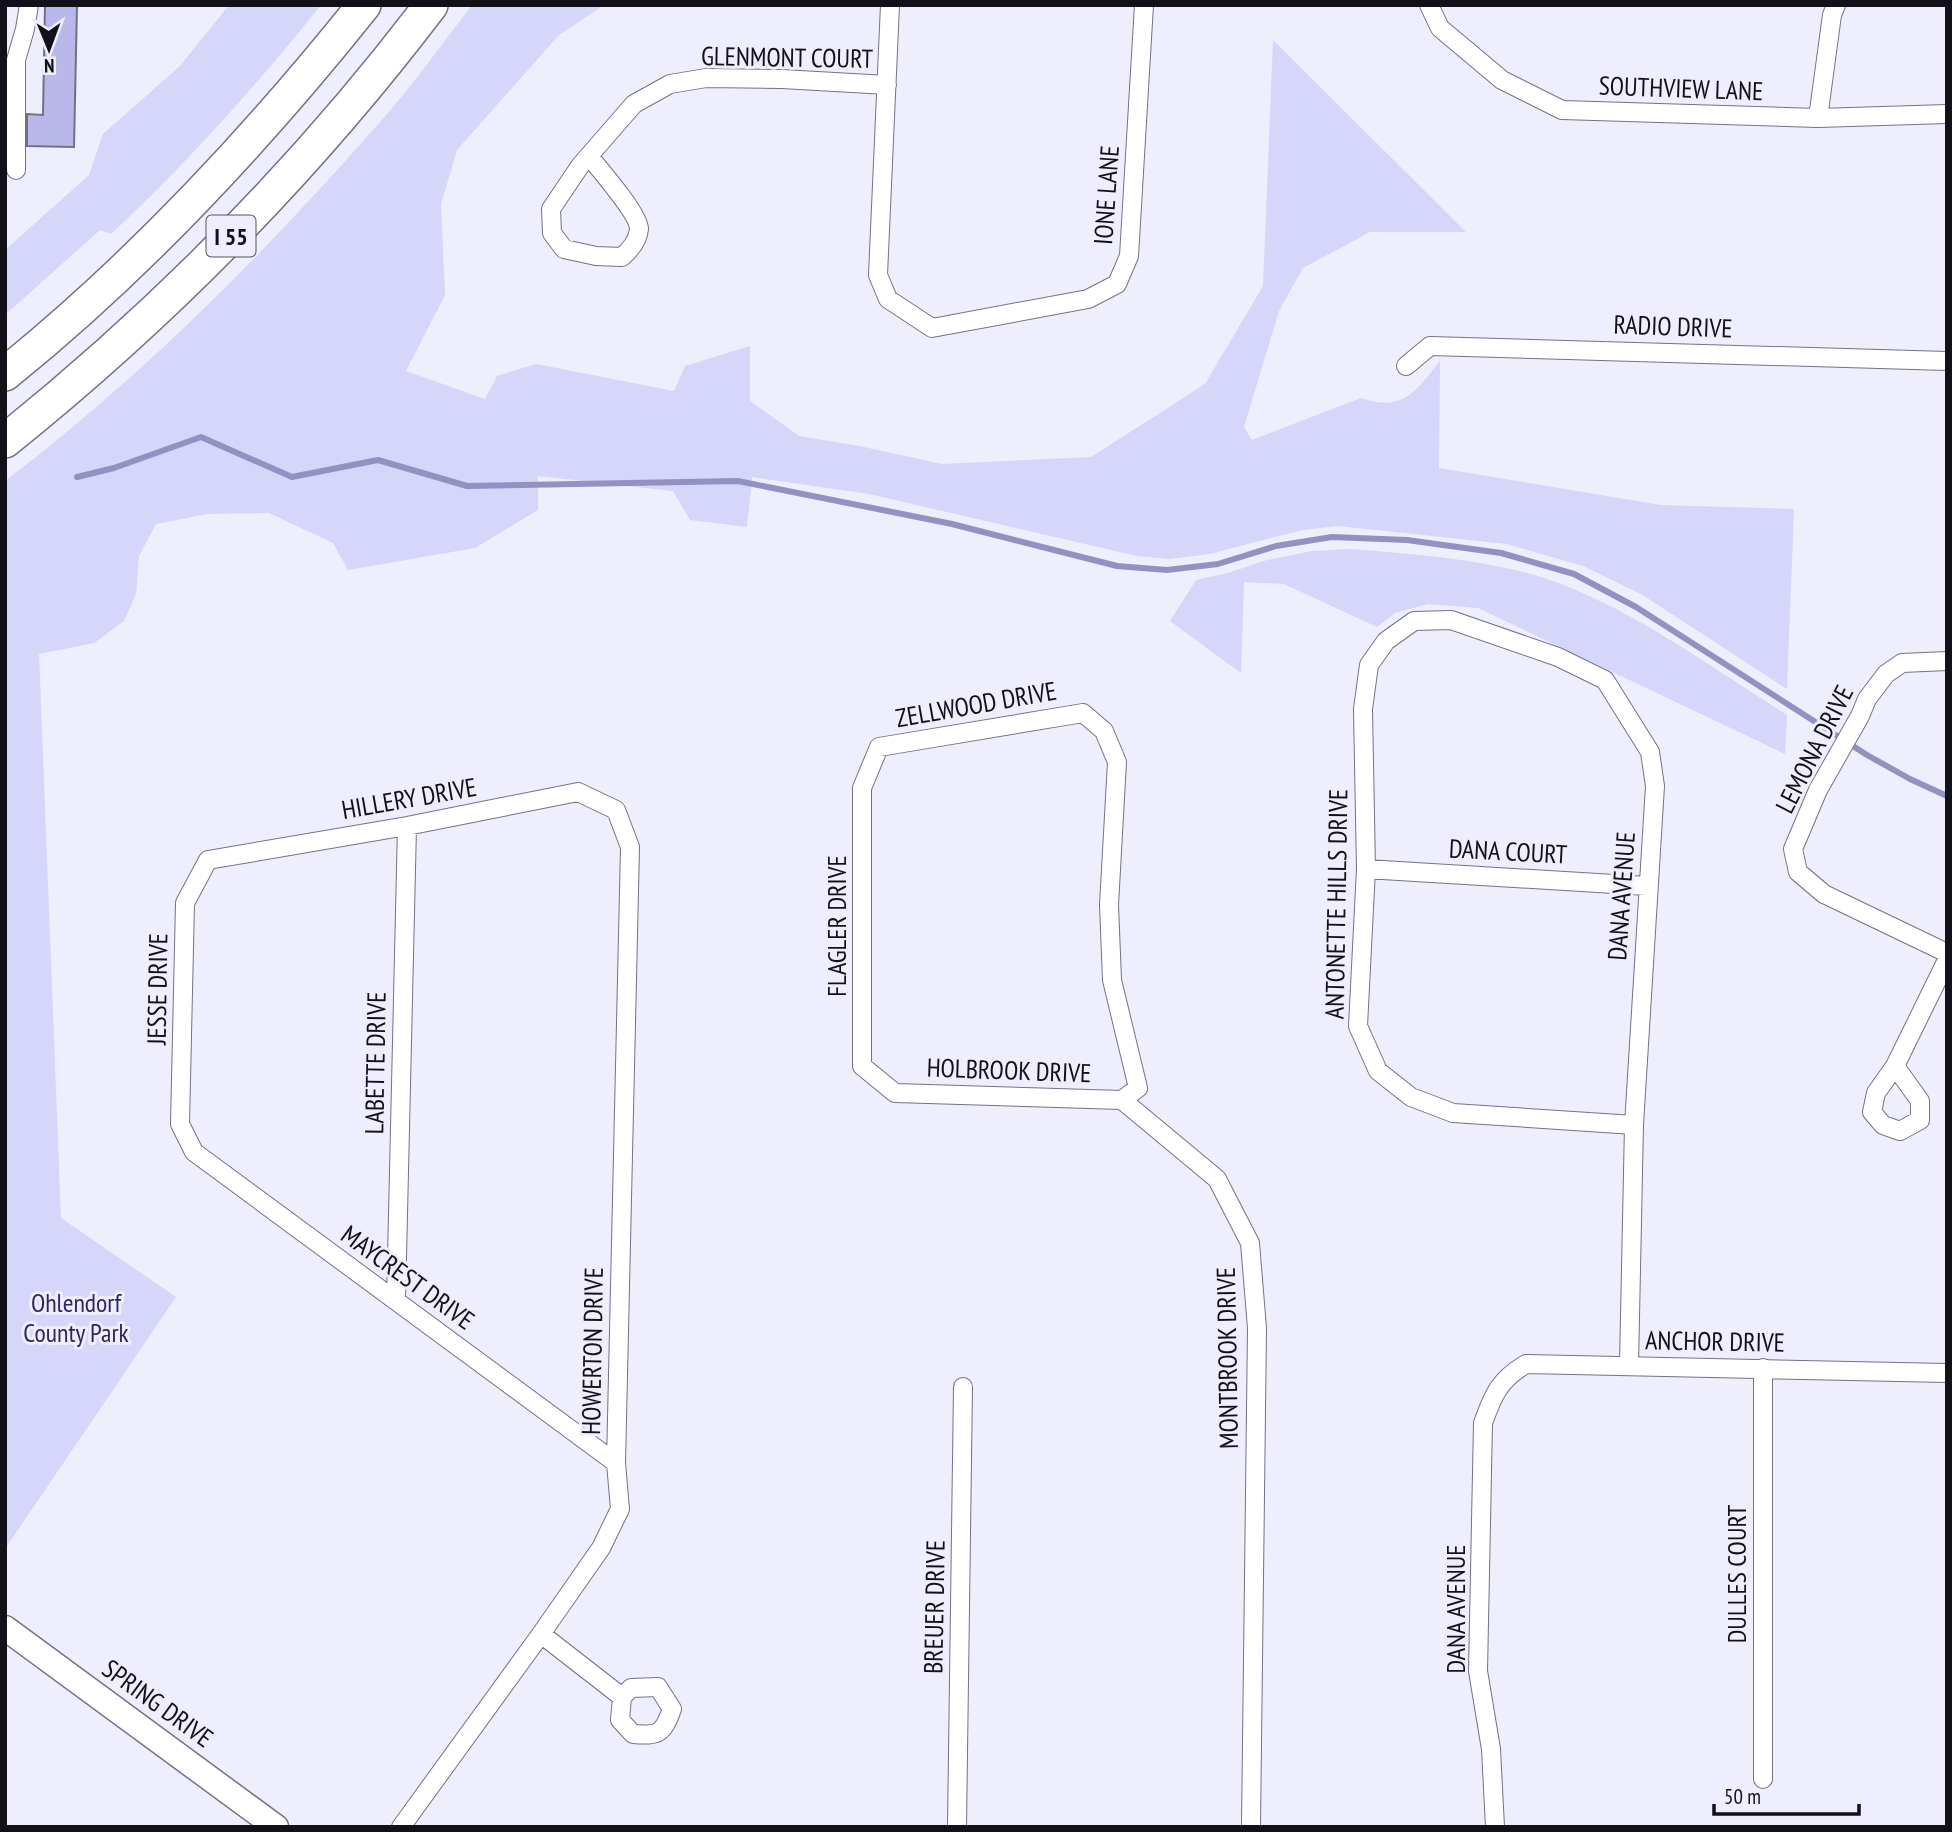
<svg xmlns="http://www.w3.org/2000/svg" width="1952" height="1832" font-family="'PT Sans Narrow',sans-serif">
<rect width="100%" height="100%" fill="#efeefc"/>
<path fill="#d6d5fa" d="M229,5h92c-65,81 -135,159 -210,229l-11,-4 -95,85v-65l84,-75 14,-41 77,-68z
M472,5h132l-45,30 -102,115 -16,54 4,91 -39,76 79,28 12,-23 39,-12 138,27 11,-25 65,-20v55l49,35 60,10 83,18 149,-7 114,-73 58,-98 10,-246 193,192h-96l-67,36 -24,43 -35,116 8,13 109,-42c42,15 55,-7 79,-37l-1,107 221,37 134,4 -7,180 -146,-95 -58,-28 -76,-22 -169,-18 -36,4 -92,24 -41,5 -32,-3 -268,-62 -117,-17 -5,50 -57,-7 -17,-29 -135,-15v34l-63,38 -127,22 -15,-27 -64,-30 -62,1 -51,10 -17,32 -3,38 -12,27 -30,22 -55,11 22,564 115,79 -171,252v-1068c138,-105 261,-229 375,-359 33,-37 62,-78 92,-117z
M1351,549c70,6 143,10 210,35 80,31 153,85 226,131l-2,39 -307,-146 -50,-4 -33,9 -18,14 -93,-43 -40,-2 -3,91 -71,-52 26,-41 32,-7 39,-13 45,-9z"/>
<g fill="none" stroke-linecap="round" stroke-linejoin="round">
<path stroke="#9391c2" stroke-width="6" d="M77,477l37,-9 87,-31 91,40 86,-17 89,26 271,-5 214,43 165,42 50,4 51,-6 58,-18 56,-9 75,3 94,13 73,21 62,33 231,148 43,24 37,17"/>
</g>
<path fill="#bab8eb" stroke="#717084" stroke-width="2" d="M45,5h32l-3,142 -47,-1v-32l16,1z"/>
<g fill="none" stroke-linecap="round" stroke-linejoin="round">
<g stroke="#737286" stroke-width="20">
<path id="street" d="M890,5l-12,270 10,24 44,29 156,-29 29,-15 12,-28 15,-251
M1429,5l11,23 62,52 60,30 256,8 129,-4
M1818,118l14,-103 4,-10
M589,156c11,14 50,58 50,73 -1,12 -9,21 -17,28l-26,-1 -32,-7 -12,-16 -1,-24 29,-43 54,-62 36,-20 36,-6 76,1 105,6
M16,170v-110l9,-31 4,-24
M1406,366l24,-20 517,15
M1947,661l-45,2 -16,11 -19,25 -7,17 -42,74 -25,59 5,23 26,22 123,59
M1366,869l281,17
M1895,1066l25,35v19l-20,11 -17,-6 -11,-13 4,-19 19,-27 52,-106
M1122,1100l-227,-7 -33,-27v-278l17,-41 204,-34 21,18 13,31 -8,143 3,75 26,108 -16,12 95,79 33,64 7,85 -6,499
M396,1301l11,-475
M1629,1365l5,-240 21,-339 -5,-34 -45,-72 -47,-23 -107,-37 -37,1 -28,20 -17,24 -6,44 3,160 -8,157 20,45 33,26 42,16 181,12
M541,1634l81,63
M658,1687l14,22c-9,25 -13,27 -39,25l-13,-14 2,-23 9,-9z
M1763,1779v-411
M401,1827l140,-193 60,-86 19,-39 -4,-46 14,-616 -14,-37 -38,-18 -171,34 -199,34 -23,43 -5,221 14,28 422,311
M957,1827l6,-440
M1495,1827l-4,-78 -13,-78 5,-248c10,-28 16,-43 43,-59l421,9"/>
</g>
<g stroke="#737286" stroke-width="27">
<path id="secondary" d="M5,1628l271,199"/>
</g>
<g stroke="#737286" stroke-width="36">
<path id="highway" d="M5,374c134,-108 252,-235 359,-369
M5,441c158,-127 303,-274 426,-436"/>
</g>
<use href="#street" stroke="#fff" stroke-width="18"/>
<use href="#secondary" stroke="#fff" stroke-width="24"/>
<use href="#highway" stroke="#fff" stroke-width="33"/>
</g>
<g text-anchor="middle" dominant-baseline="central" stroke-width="6" stroke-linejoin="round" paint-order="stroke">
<rect fill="#efeefc" stroke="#54535d" stroke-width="2" x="206.5" y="215.5" width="49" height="41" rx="5"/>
<g font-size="24" font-weight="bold" fill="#121119">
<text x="231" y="236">I 55</text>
</g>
<g font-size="26" fill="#121119" stroke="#efeefc">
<text transform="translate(787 57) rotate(1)">GLENMONT COURT</text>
<text transform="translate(1681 88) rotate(2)">SOUTHVIEW LANE</text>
<text transform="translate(1106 195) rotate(-86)">IONE LANE</text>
<text transform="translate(1673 326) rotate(2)">RADIO DRIVE</text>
<text transform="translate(976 704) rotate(-10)">ZELLWOOD DRIVE</text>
<text transform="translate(1814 749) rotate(-63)">LEMONA DRIVE</text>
<text transform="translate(409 798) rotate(-10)">HILLERY DRIVE</text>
<text transform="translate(1508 851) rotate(3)">DANA COURT</text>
<text transform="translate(1621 896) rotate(-86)">DANA AVENUE</text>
<text transform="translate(1336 904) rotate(-89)">ANTONETTE HILLS DRIVE</text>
<text transform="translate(836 926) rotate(-90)">FLAGLER DRIVE</text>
<text transform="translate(157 989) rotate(-89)">JESSE DRIVE</text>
<text transform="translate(375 1063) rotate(-89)">LABETTE DRIVE</text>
<text transform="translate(1009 1070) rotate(2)">HOLBROOK DRIVE</text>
<text transform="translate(408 1277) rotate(36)">MAYCREST DRIVE</text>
<text transform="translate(1715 1341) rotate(1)">ANCHOR DRIVE</text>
<text transform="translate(592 1351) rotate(-89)">HOWERTON DRIVE</text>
<text transform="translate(1227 1358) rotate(-91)">MONTBROOK DRIVE</text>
<text transform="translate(1736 1574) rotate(-90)">DULLES COURT</text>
<text transform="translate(934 1607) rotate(-89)">BREUER DRIVE</text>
<text transform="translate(1455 1609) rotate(-90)">DANA AVENUE</text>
<text transform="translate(158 1703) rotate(36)">SPRING DRIVE</text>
</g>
<g font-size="26" fill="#302662" stroke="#efeefc">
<text x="76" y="1302">Ohlendorf<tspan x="76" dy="30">County Park</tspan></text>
</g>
</g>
<rect width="1952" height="1832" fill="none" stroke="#121119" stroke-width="14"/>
<g transform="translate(49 49) rotate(179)" stroke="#efeefc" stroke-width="5" paint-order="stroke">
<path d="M0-5L12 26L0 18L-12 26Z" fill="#121119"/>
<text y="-10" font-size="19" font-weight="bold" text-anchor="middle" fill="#121119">N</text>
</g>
<path d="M1714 1804v10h145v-10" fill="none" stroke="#121119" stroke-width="3.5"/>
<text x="1724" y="1804" font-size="21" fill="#121119" stroke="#efeefc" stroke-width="5" paint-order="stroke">50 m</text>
</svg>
